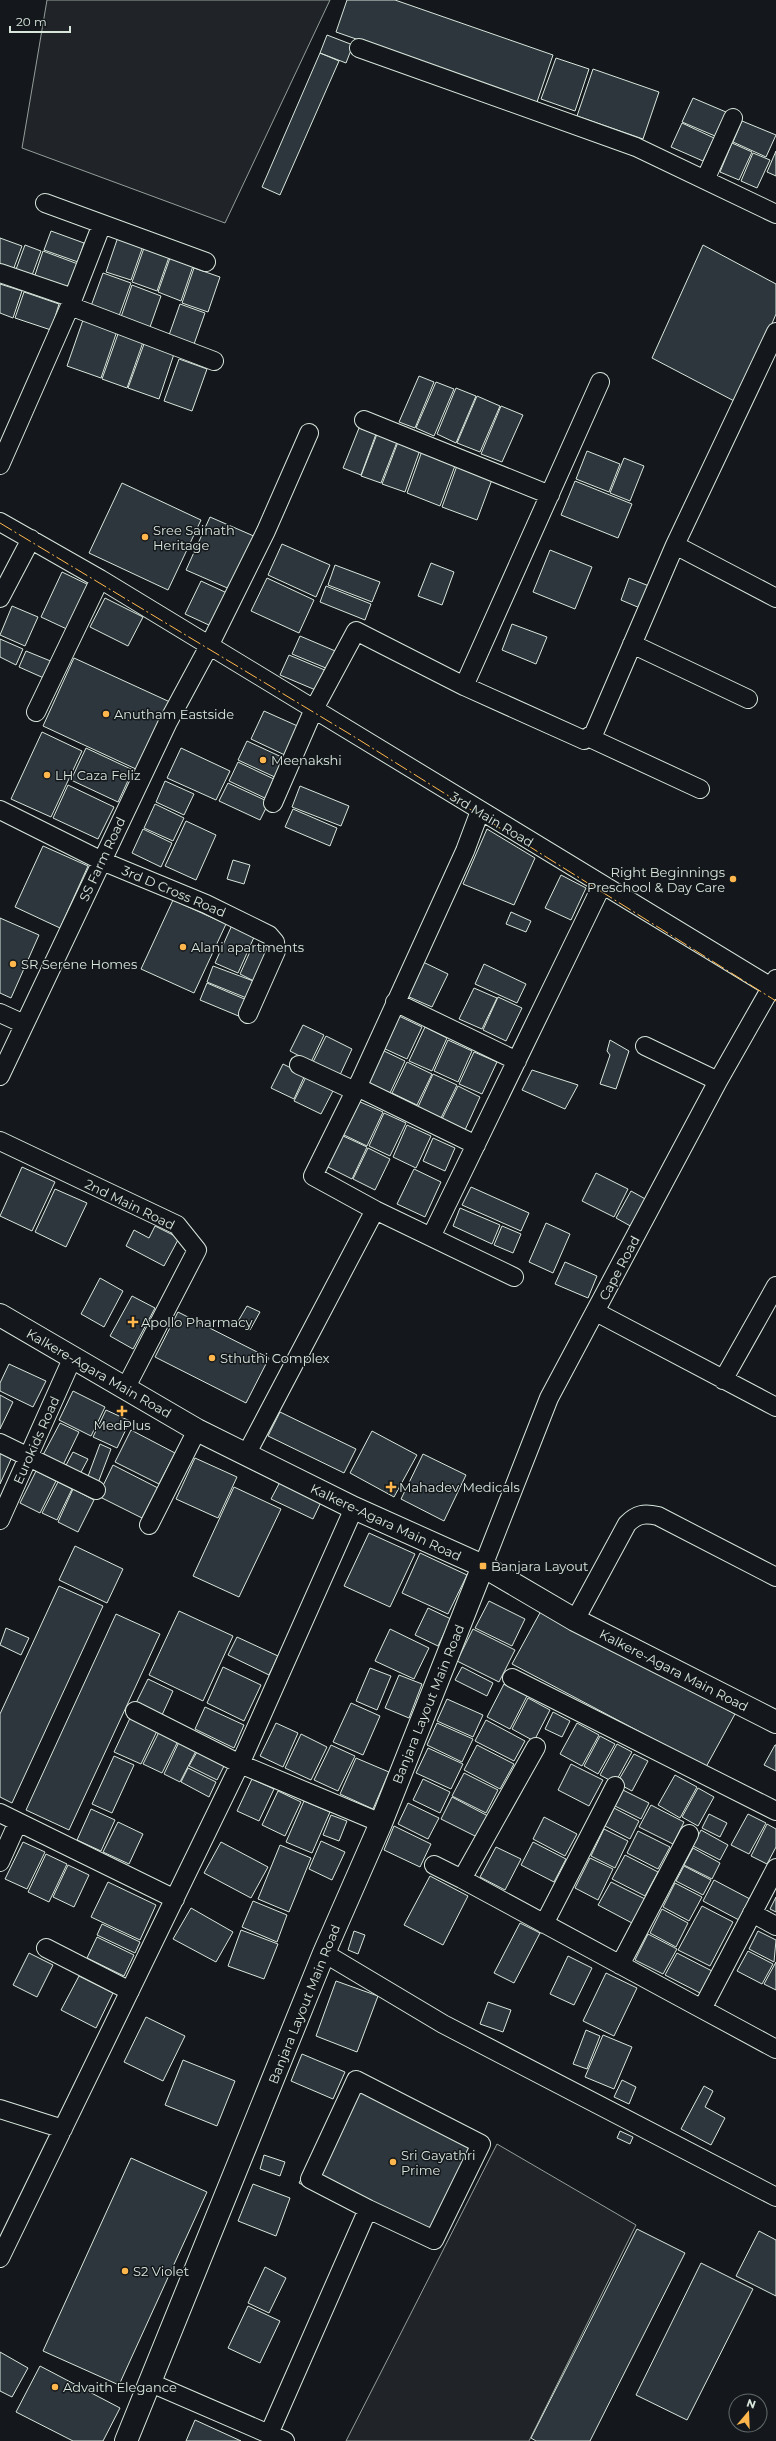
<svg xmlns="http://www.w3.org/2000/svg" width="776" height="2441" font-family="Montserrat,sans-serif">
<rect width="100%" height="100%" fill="#14181c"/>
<path fill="#202428" stroke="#939e99" d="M47,0h283l-105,223 -203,-75z
M497,2144l139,81 -107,216h-183z"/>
<path fill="#2c363c" stroke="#d8e6dc" d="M347,0h48l158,55 -16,47 -201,-70z
M327,35l26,10 -7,18 -26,-10z
M320,53l19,8 -59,134 -18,-8z
M556,58l33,11 -14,42 -34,-12z
M593,69l66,23 -16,47 -66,-23z
M693,98l33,14 -11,24 -33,-14z
M742,121l34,14 -10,22 -33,-15z
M682,123l32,15 -11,23 -32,-14z
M732,143l20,9 -13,28 -19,-8z
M776,151v25l-9,-4z
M753,153l17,7 -13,28 -16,-7z
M51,231l33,12 -6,19 -34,-12z
M118,237l25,9 -12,34 -25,-8z
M0,238l22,8 -10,27 -12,-5z
M25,245l16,6 -10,27 -16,-6z
M703,245l73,39v30l-38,89 -86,-45z
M144,248l25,9 -12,34 -25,-9z
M43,251l35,13 -9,27 -35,-13z
M170,258l23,8 -12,35 -23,-9z
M194,268l26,9 -12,35 -26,-9z
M103,273l28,10 -12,33 -28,-10z
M0,284l22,7 -9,27 -13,-5z
M132,285l29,11 -11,31 -29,-10z
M24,292l35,12 -8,26 -36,-12z
M180,304l25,9 -12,34 -25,-9z
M83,320l34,11 -16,47 -34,-12z
M118,334l25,8 -16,46 -25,-9z
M144,344l30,10 -15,45 -31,-11z
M179,359l28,10 -15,42 -28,-10z
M419,376l15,6 -19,46 -16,-6z
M436,382l18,7 -20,47 -18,-8z
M456,388l20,8 -20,47 -19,-9z
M477,396l23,10 -20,46 -23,-9z
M501,406l22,9 -21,47 -21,-8z
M359,428l17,6 -15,41 -18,-7z
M377,434l20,8 -16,41 -20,-7z
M398,442l22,8 -15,42 -23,-8z
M422,451l34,12 -16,43 -33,-13z
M587,451l33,13 -11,28 -33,-13z
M624,458l20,8 -14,35 -20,-8z
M458,463l35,14 -16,43 -35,-13z
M575,481l57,23 -14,34 -57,-23z
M122,483l79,37 -33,70 -79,-37z
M210,517l46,20 -24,53 -46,-20z
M282,544l48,21 -14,32 -48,-22z
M550,550l42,17 -17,42 -42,-17z
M431,563l23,9 -12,33 -24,-9z
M335,565l45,17 -8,20 -44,-17z
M62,572l29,14 -20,45 -30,-14z
M267,578l47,22 -15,33 -48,-22z
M629,578l20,8 -9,22 -19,-8z
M201,581l26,12 -16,33 -26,-12z
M326,586l45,18 -6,16 -45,-18z
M105,598l38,19 -15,29 -38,-19z
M12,606l26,11 -13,29 -25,-11z
M512,624l35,13 -11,27 -34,-14z
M300,636l40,17 -7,18 -41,-17z
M0,639l23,10 -7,16 -16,-8z
M26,651l27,11 -7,17 -27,-12z
M289,655l38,16 -9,20 -38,-16z
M74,658l96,44 -32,68 -95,-44z
M264,711l38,17 -13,29 -38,-18z
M42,732l40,19 -31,66 -40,-18z
M247,741l41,19 -9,19 -41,-19z
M86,748l47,22 -15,32 -47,-22z
M181,748l49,23 -14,29 -49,-22z
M238,762l40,19 -9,19 -40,-19z
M165,781l29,13 -10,21 -28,-13z
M228,783l41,19 -9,18 -41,-19z
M68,785l46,22 -16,32 -45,-21z
M300,786l49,20 -8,20 -49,-19z
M155,804l29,14 -11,23 -29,-13z
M293,809l44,19 -7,18 -45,-19z
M186,821l30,14 -20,45 -31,-14z
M143,829l29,14 -11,24 -29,-14z
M487,829l48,29 -21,47 -51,-21z
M43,846l45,20 -28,62 -45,-21z
M233,860l17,5 -6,19 -17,-5z
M561,875l25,13 -15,32 -26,-12z
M173,900l53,24 -32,69 -53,-24z
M511,912l20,9 -5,11 -20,-8z
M0,918l39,17 -28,63 -11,-5z
M232,925l23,10 -17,38 -23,-10z
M253,945l17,8 -14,29 -16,-8z
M423,962l25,12 -16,33 -25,-11z
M484,964l42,20 -9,19 -42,-19z
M213,966l43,16 -7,17 -42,-17z
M207,983l42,18 -8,16 -41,-17z
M474,988l23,10 -15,31 -23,-10z
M498,997l24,11 -16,33 -23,-11z
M399,1016l23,11 -15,32 -24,-11z
M303,1025l21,10 -13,27 -21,-11z
M425,1027l22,11 -15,33 -23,-10z
M326,1036l26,13 -12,26 -27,-13z
M448,1040l24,11 -14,31 -24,-11z
M610,1040l19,11 -13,38 -16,-5 10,-29 -3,-4z
M382,1050l23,11 -15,32 -23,-11z
M474,1052l23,10 -15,32 -23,-10z
M407,1062l25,12 -15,31 -25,-12z
M283,1064l22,11 -11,24 -23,-11z
M532,1070l46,15 -13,24 -43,-19z
M433,1074l24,11 -16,33 -23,-11z
M307,1075l27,14 -13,25 -27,-13z
M458,1086l22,11 -15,33 -23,-11z
M358,1101l25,11 -16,34 -25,-12z
M384,1113l22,10 -16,33 -21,-10z
M407,1125l24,11 -15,32 -23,-11z
M341,1135l26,12 -15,32 -26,-13z
M433,1138l22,10 -10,23 -22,-10z
M368,1148l22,11 -15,31 -22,-11z
M22,1167l33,15 -23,49 -32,-15z
M414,1169l27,13 -16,35 -28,-13z
M596,1173l32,16 -14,28 -32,-16z
M471,1187l58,26 -8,18 -59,-26z
M55,1189l32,14 -21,44 -31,-15z
M631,1191l18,10 -15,27 -18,-10z
M460,1208l40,17 -8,19 -39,-18z
M546,1223l24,11 -17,39 -24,-11z
M155,1226l24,12 -15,28 -38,-20 8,-16 15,8z
M502,1226l19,8 -8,19 -19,-8z
M565,1262l32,14 -9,22 -33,-14z
M100,1278l23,13 -19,36 -23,-13z
M132,1296l23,12 -22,41 -23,-13z
M247,1306l13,6 -10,18 -13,-7z
M178,1312l91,46 -23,45 -91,-46z
M9,1364l37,17 -13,26 -33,-16v-8z
M73,1391l32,16 -14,29 -32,-16z
M0,1395l13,7 -13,27z
M106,1410l24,11 -13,27 -24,-11z
M280,1412l76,37 -12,24 -76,-37z
M60,1423l19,9 -16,33 -20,-10z
M131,1430l44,23 -16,31 -44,-22z
M372,1431l45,24 -23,42 -44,-24z
M100,1444l11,5 -13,34 -11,-4z
M0,1452l12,5 -12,27z
M73,1452l15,7 -8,15 -15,-7z
M423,1454l43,21 -22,46 -43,-22z
M195,1458l42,19 -19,41 -42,-19z
M113,1465l45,23 -16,30 -44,-22z
M36,1471l20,10 -16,32 -20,-10z
M281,1480l41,20 -9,19 -42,-20z
M58,1482l14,7 -15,31 -15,-7z
M234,1487l47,22 -42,88 -46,-21z
M73,1489l21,11 -16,32 -20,-10z
M369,1533l46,21 -25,53 -46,-21z
M75,1546l48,23 -16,34 -48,-23z
M420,1553l47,22 -19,39 -46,-21z
M59,1586l44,20 -91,197 -12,-6v-83z
M489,1601l36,18 -13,27 -37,-18z
M428,1608l23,11 -13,27 -23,-11z
M179,1611l54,25 -30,65 -54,-26z
M541,1611l194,103 -29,53 -194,-103z
M116,1614l44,20 -91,196 -43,-20z
M6,1628l23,10 -8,17 -21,-10z
M390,1629l39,19 -15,31 -39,-18z
M473,1629l42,21 -16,32 -42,-21z
M237,1637l41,19 -9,19 -41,-20z
M223,1667l38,18 -17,36 -37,-18z
M462,1667l31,16 -6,13 -32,-16z
M370,1668l21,8 -14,34 -21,-9z
M399,1675l23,9 -13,34 -24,-10z
M148,1679l25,12 -11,24 -26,-12z
M504,1684l23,12 -17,33 -23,-12z
M528,1698l22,12 -16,31 -22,-12z
M447,1699l36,16 -10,22 -36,-16z
M351,1703l29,13 -17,39 -30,-13z
M205,1707l39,18 -10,23 -39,-19z
M553,1712l17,9 -8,16 -17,-8z
M130,1718l27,13 -16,33 -27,-12z
M486,1720l39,21 -11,20 -39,-20z
M276,1723l22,10 -15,34 -23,-11z
M437,1723l36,16 -11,23 -35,-17z
M577,1723l22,12 -17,31 -22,-12z
M159,1732l19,9 -16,32 -19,-9z
M301,1734l26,13 -16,33 -26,-12z
M600,1736l15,8 -17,30 -14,-8z
M179,1742l17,9 -16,31 -16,-8z
M617,1744l15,8 -17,31 -15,-8z
M331,1745l24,11 -17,35 -24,-11z
M477,1745l37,19 -14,25 -36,-19z
M775,1745h1v26l-12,-6z
M428,1748l35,16 -12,25 -35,-16z
M198,1750l27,14 -8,16 -28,-14z
M634,1754l14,7 -16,30 -15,-8z
M114,1756l20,9 -22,48 -20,-9z
M356,1758l33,14 -16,37 -33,-15z
M571,1764l32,16 -14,26 -31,-16z
M188,1768l28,14 -7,15 -28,-15z
M464,1773l34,17 -12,23 -34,-17z
M675,1775l22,12 -17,31 -22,-13z
M252,1779l22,10 -15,32 -22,-10z
M423,1779l27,13 -10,21 -27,-13z
M698,1788l16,9 -16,29 -16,-9z
M623,1790l26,13 -8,16 -26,-13z
M278,1791l23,11 -16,34 -23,-11z
M452,1797l36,19 -11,21 -36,-18z
M304,1801l26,11 -18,41 -26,-11z
M408,1803l31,15 -11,21 -30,-15z
M651,1805l33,17 -11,22 -34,-17z
M614,1808l25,13 -9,18 -25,-13z
M91,1809l24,11 -14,31 -24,-11z
M709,1814l18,9 -7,14 -18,-9z
M748,1814l18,9 -17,31 -18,-9z
M331,1815l16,6 -8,20 -16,-6z
M544,1817l33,17 -12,22 -32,-17z
M118,1822l25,12 -14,30 -26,-12z
M767,1824l9,5v18l-9,17 -16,-8z
M394,1826l37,18 -11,23 -36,-17z
M604,1829l24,12 -13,27 -24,-12z
M701,1830l27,15 -8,15 -27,-14z
M638,1831l32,16 -12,22 -31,-16z
M321,1841l24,11 -13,28 -23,-11z
M23,1842l22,10 -18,37 -22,-10z
M221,1842l47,25 -17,31 -47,-25z
M533,1842l33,17 -12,23 -33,-17z
M280,1845l31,13 -22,54 -31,-13z
M496,1847l25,12 -16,31 -25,-13z
M693,1848l27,15 -8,16 -28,-14z
M46,1854l21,10 -18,38 -21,-10z
M625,1855l33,17 -13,24 -33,-17z
M590,1858l23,11 -15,31 -23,-12z
M68,1865l21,10 -15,32 -21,-10z
M684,1866l27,14 -8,15 -27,-14z
M430,1876l38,20 -25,49 -39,-20z
M714,1880l36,19 -11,21 -36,-19z
M108,1882l48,23 -16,35 -49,-23z
M611,1882l34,17 -13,24 -34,-18z
M675,1883l27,14 -13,24 -26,-14z
M776,1897v15l-6,-3z
M253,1901l34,14 -10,27 -35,-15z
M702,1906l31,16 -23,44 -32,-16z
M191,1908l42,24 -17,30 -43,-23z
M662,1909l26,14 -12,24 -26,-14z
M520,1923l20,10 -26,50 -20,-10z
M102,1924l38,18 -5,11 -38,-18z
M241,1930l37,14 -14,35 -36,-13z
M354,1931l11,4 -7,19 -10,-4z
M758,1931l18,9 -2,22 -25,-13z
M648,1934l29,15 -14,25 -28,-14z
M97,1937l37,18 -10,21 -37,-18z
M748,1951l25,13 -11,20 -25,-13z
M29,1953l24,12 -16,32 -24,-12z
M677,1953l35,18 -12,22 -35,-18z
M568,1956l24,12 -18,37 -24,-11z
M776,1962v28l-12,-6z
M606,1973l31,15 -23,48 -31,-15z
M79,1976l34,17 -17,35 -35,-18z
M336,1981l42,15 -21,56 -41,-16z
M488,2002l23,8 -8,22 -23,-8z
M146,2017l39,19 -22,45 -39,-19z
M586,2030l14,6 -13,33 -14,-5z
M603,2035l29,12 -18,42 -29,-12z
M302,2054l43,18 -12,27 -42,-18z
M183,2060l52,21 -18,45 -52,-21z
M353,2075l133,67 -54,107 -133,-66z
M622,2080l14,7 -7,17 -15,-7z
M704,2086l9,5 -8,16 20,11 -14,27 -30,-16z
M620,2131l13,6 -3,7 -13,-6z
M264,2155l21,7 -5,14 -20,-7z
M131,2158l76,34 -88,193 -76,-34z
M253,2184l37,14 -14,38 -38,-15z
M637,2229l48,24 -95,188h-54l-5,-3z
M759,2231l17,9v56l-40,-20z
M701,2263l52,26 -66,131 -51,-25z
M265,2267l21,11 -17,35 -21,-10z
M248,2306l32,15 -20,42 -32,-15z
M0,2352l28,16 -16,29 -12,-6z
M40,2366l80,42 -17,33h-30l-57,-29z
M195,2420l46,21h-55z"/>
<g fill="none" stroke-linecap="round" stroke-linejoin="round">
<g stroke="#d8e6dc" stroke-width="20">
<path id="street" d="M359,48l277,99 140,67
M705,180l28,-62
M45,203l161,59
M0,273l73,25
M70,306l144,55
M364,420l186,75
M0,465l70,-159 32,-82
M0,522l100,57 676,411
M675,545l101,53
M0,598l31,-59
M632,644l116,55
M464,686l136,-304
M36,712l64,-133
M590,738l110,51
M273,803l41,-94 42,-78 108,55 120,54 10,-7 81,-188 101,-213
M0,810l102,51 104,43 63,31 6,7 1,9 -28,63
M395,1002l122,59
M0,1013l24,11
M645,1046l73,35
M299,1065l56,26
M0,1076l168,-354 41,-76 57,-115 43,-98
M357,1087l119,58
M0,1141l177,84 20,25 -72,139
M375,1210l-62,-34 48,-97 104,-228 15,-40
M431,1237l171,-352
M596,1312l180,95
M723,1380l53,-94
M0,1443l96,47
M246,1455l129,-245 139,67
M0,1520l72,-161
M149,1525l48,-95
M483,1566l66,-168 169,-317 58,-102
M575,1620l52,-96c10,-10 17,-11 31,-8l118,61
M512,1678l264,133
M135,1711l105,53 141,59
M536,1747l-74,132 240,130 74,-141
M0,1813l175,86
M0,1862l18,-40
M434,1865l28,14
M752,1913l24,13
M544,1924l71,-138
M46,1948l84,43
M324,1953l119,71 333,173
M620,1965l69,-131
M702,2009l74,40
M0,2109l63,20
M0,2258l240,-494 114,-256
M151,2383l134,58
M269,2434l99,-225 -58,-30 46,-99 125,64 -47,96 -66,-31"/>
</g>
<g stroke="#d8e6dc" stroke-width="24">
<path id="secondary" d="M0,1315l197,115 157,78 129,58 92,54 201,102
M126,2441l198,-488 57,-130 102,-257"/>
</g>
<use href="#street" stroke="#14181c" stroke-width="18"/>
<use href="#secondary" stroke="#14181c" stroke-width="22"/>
<path stroke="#ffb74d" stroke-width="1" stroke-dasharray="14 3 2 3" stroke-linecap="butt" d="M0,523l353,213 423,265"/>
</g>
<g fill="#ffb74d" stroke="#14181c" stroke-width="1.5">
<circle cx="145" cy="537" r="4"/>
<circle cx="106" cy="714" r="4"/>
<circle cx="263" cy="760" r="4"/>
<circle cx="47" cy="775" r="4"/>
<circle cx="733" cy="879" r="4"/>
<circle cx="183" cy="947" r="4"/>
<circle cx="13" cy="964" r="4"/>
<path d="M131 1316h4v4h4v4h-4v4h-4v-4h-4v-4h4z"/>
<circle cx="212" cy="1358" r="4"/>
<path d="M120 1405h4v4h4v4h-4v4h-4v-4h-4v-4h4z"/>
<path d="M389 1481h4v4h4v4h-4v4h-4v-4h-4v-4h4z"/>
<rect x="479" y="1562" width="8" height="8" rx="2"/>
<circle cx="393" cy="2162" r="4"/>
<circle cx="125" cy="2271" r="4"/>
<circle cx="55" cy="2387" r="4"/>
</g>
<g text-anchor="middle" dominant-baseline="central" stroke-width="3" stroke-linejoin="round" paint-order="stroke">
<g font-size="13" fill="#d8e6dc" stroke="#14181c" text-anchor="start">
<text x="153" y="530">Sree Sainath<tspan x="153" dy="15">Heritage</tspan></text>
<text x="114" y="714">Anutham Eastside</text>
<text x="271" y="760">Meenakshi</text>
<text x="55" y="775">LH Caza Feliz</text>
<text x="725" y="872" text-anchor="end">Right Beginnings<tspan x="725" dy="15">Preschool &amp; Day Care</tspan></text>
<text x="191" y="947">Alani apartments</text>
<text x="21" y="964">SR Serene Homes</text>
<text x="141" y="1322">Apollo Pharmacy</text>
<text x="220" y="1358">Sthuthi Complex</text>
<text x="122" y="1425" text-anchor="middle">MedPlus</text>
<text x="399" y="1487">Mahadev Medicals</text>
<text x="491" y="1566">Banjara Layout</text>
<text x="401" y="2155">Sri Gayathri<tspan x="401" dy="15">Prime</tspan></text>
<text x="133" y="2271">S2 Violet</text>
<text x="63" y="2387">Advaith Elegance</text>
</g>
<g font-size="13" fill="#d8e6dc" stroke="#14181c">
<text transform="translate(492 819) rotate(31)">3rd Main Road</text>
<text transform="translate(102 859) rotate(-65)">SS Farm Road</text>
<text transform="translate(174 891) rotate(23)">3rd D Cross Road</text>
<text transform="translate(130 1204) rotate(26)">2nd Main Road</text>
<text transform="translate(619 1268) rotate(-62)">Cape Road</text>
<text transform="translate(99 1373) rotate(30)">Kalkere-Agara Main Road</text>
<text transform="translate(36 1440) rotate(-66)">Eurokids Road</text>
<text transform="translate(386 1522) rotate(25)">Kalkere-Agara Main Road</text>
<text transform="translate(674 1670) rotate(27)">Kalkere-Agara Main Road</text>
<text transform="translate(428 1704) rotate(-68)">Banjara Layout Main Road</text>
<text transform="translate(304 2004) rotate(-68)">Banjara Layout Main Road</text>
</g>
</g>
<g transform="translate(748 2413) rotate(19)"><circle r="19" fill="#14181c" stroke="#626a69"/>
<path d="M0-3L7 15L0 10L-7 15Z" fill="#ffb74d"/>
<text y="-6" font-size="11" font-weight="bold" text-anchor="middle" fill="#d8e6dc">N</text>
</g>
<path d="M10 26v6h60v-6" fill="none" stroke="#d8e6dc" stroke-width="2"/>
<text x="16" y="26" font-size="12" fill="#d8e6dc" stroke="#14181c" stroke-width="3" paint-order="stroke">20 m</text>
</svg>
